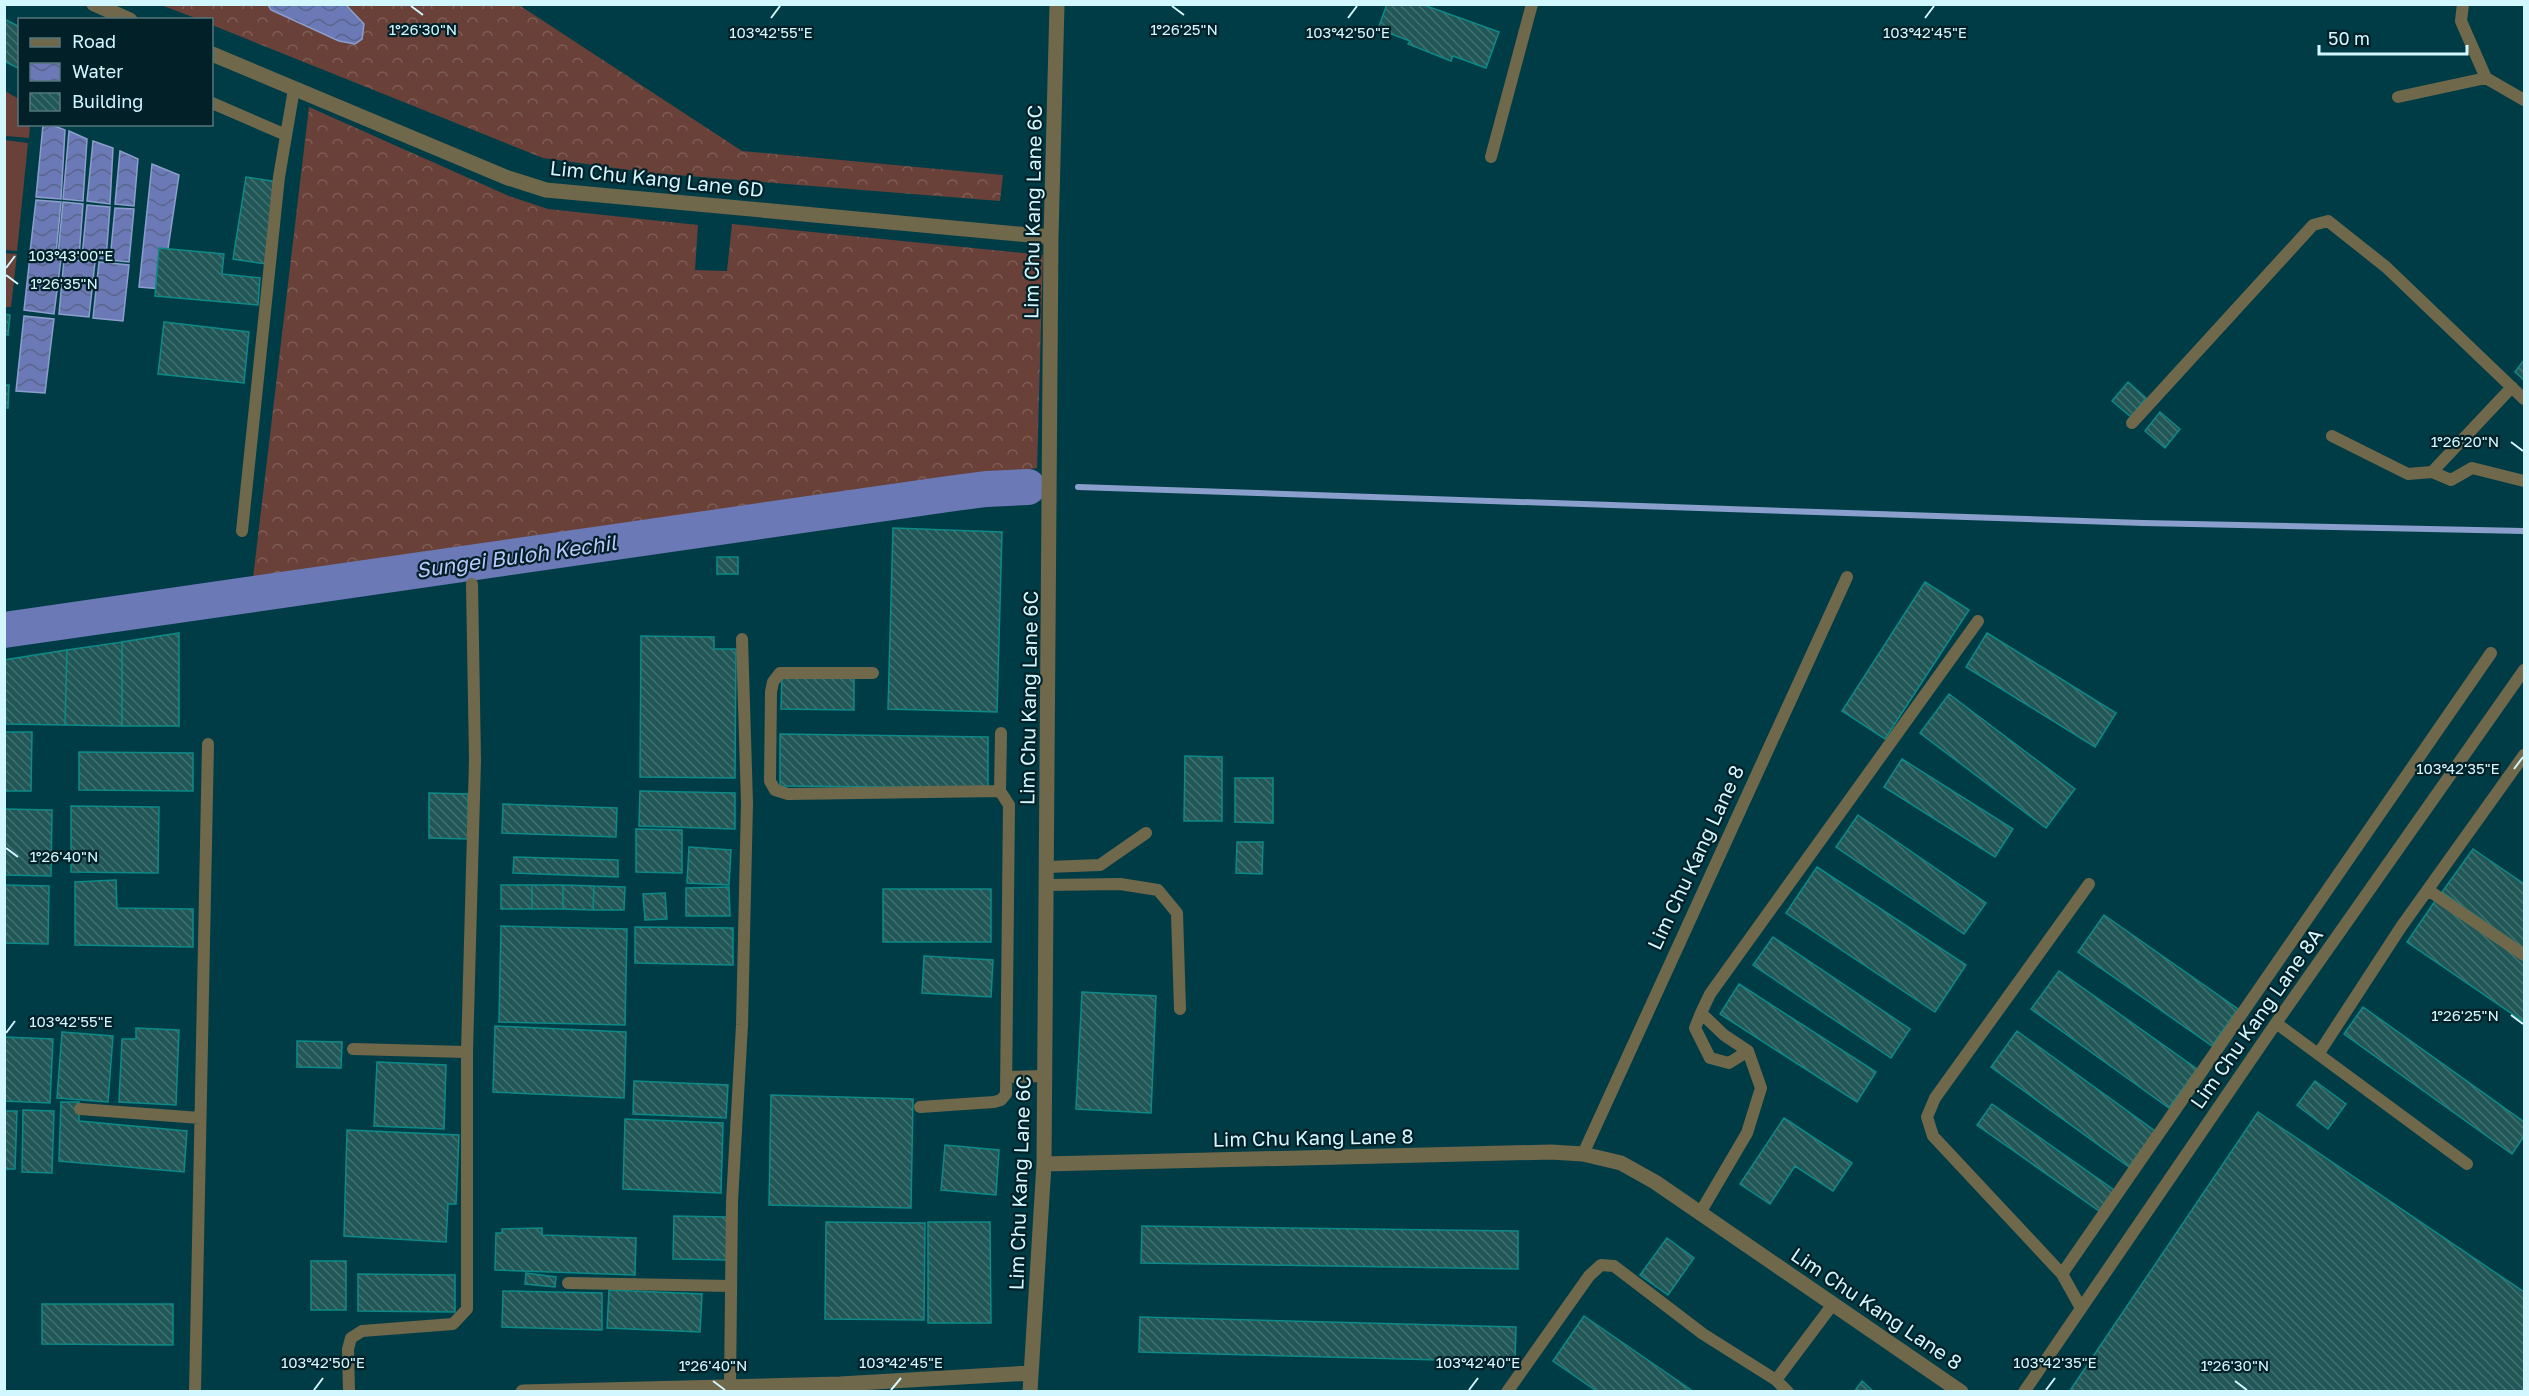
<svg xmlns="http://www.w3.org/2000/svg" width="2529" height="1396" font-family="'Golos Text',sans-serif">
<defs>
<pattern id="forest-crowns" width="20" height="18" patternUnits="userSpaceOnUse" patternTransform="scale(1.5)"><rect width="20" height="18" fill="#694138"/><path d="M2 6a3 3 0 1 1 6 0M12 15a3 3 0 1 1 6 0" fill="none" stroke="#7e5d56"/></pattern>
<pattern id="water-waves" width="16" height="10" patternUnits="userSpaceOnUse" patternTransform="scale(1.5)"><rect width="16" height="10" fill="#6b79b6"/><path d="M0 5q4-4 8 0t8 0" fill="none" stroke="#59668c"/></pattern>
<pattern id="building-back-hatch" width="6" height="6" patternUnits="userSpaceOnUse" patternTransform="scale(1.5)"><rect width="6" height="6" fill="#215857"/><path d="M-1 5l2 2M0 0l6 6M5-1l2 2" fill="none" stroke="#407170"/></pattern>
</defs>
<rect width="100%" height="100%" fill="#003c46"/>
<path fill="url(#forest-crowns)" d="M161,5h358l223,146 261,24 -3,26 -349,-28 -108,-15 -331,-133v-5l-14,-1z
M309,107l200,89 39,13 150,16 -3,45 32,1 5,-47 311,31 -6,213 -784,110z"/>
<path fill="#694138" d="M5,91l14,8 1,25 10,1 -1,13 -24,-2z
M5,140l23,3 -11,108 -12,-1z
M4,253l13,1 -6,53h-6z"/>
<path fill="url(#water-waves)" stroke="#8a9fcc" stroke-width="1.5" d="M268,5h78l18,19 -2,15 -7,5 -16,-3 -68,-31z
M43,125h9l13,5 -4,69 -25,-2z
M69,131l18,8 -4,62 -20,-2z
M93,141l20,7 -3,56 -23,-3z
M120,151l18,8 -4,47 -19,-2z
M152,164l27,11 -17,114 -23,-2z
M36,200l25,2 -5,52 -26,-2z
M63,202l20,2 -4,53 -21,-2z
M87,205l23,2 -4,52 -24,-2z
M115,208l19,1 -5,53 -19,-2z
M30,256l31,3 -7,55 -30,-4z
M64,259l31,3 -6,55 -30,-3z
M99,262l30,3 -6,56 -30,-3z
M24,316l30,3 -9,74 -29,-2z"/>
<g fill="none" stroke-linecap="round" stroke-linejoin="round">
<path stroke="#8a9fcc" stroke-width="6" d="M1078,487l1065,36 381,8"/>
<path stroke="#6b79b6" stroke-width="36" d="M4,630l951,-137 31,-4 42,-2"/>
</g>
<path fill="url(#building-back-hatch)" stroke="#0d8a88" stroke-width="1.5" d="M1387,4h34l78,28 -13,36 -33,-12 -2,5 -43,-17 2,-3 -32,-12z
M4,19l16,8v37l-2,4 -14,-7z
M246,177l32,5 -12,82 -33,-5z
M159,248l65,6 -2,20 38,4 -2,27 -103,-9z
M4,314l6,1 -2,20 -4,-1z
M164,322l85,10 -5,51 -86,-9z
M2524,360v20l-9,-8z
M2128,382l18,16 -15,19 -19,-16z
M4,385h5l-1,23h-4z
M2160,412l20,17 -15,19 -20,-17z
M893,528l109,4 -5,180 -109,-3z
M717,557h21v17h-21z
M1925,582l44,28 -84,129 -43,-28z
M179,633v93h-57v-84z
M1987,633l129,80 -21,34 -129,-80z
M641,636l73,1v12h22l-1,129 -95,-1z
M122,642v84l-57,-1 2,-75z
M67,650l-2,75 -59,-1 -2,-64z
M782,677l72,1v32l-73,-1z
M1949,694l126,95 -29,39 -126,-95z
M4,732h28l-1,59h-27z
M780,734l208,3v51l-208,-2z
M79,752l114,1v38l-114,-1z
M1185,756l37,1v64h-38z
M1902,759l111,70 -18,28 -111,-70z
M1235,778h38v45l-38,-1z
M640,791l95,2v36l-96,-3z
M429,793l39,1v45l-39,-1z
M503,804l114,4 -1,29 -114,-4z
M71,806l88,1 -1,66 -87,-1z
M4,809l48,1 -1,66 -47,-1z
M1858,815l128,88 -22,31 -128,-87z
M636,829l46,1v43l-46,-1z
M1237,842h26l-1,32 -26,-1z
M689,847l42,3 -2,35 -42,-2z
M2473,849l51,35v65l-82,-57z
M514,857l104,3v17l-105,-4z
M1817,867l149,98 -31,47 -149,-99z
M116,880l1,28 76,1v38l-118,-2v-63z
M4,885l45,1 -1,58 -44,-1z
M501,885h31v24h-31z
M532,885h31v24h-31z
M563,885l31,1 -1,24 -30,-1z
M594,886l31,1 -1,23h-31z
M729,887l1,29h-44v-28z
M883,889h108v53h-108z
M665,893l2,26 -22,1 -2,-26z
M2437,898l87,60v64l-117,-80z
M2104,915l134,94 -26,37 -134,-94z
M501,926l126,3 -2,96 -126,-3z
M635,927l98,1v37l-98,-2z
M1773,937l137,92 -19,29 -138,-93z
M924,956l69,4 -2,37 -69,-4z
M2059,971l138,98 -28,39 -138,-99z
M1739,984l137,88 -19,30 -137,-88z
M1082,992l74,4 -5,117 -75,-4z
M2363,1007l161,115v14l-12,18 -168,-120z
M495,1026l131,6 -2,66 -131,-6z
M136,1028l43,2 -3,75 -57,-3 3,-63h14z
M2017,1031l138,100 -26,36 -138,-100z
M62,1032l51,4 -5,66 -51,-4z
M4,1037l49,2 -3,64 -46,-2z
M297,1041l45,1 -1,26 -44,-1z
M377,1062l69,3 -2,64 -70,-3z
M634,1081l94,4 -2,33 -93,-4z
M2315,1081l31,23 -18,25 -31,-24z
M771,1095l142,4 -2,109 -142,-3z
M61,1102h18v19l108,10 -3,41 -125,-11z
M1992,1104l122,86 -15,21 -122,-86z
M23,1110l31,1 -2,62 -30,-1z
M4,1111h13l-2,58h-11z
M2258,1112l266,180v100h-455z
M1784,1118l68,45 -19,28 -38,-25 -25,38 -30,-20z
M625,1119l98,4 -2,70 -98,-4z
M347,1130l112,5 -3,69h-8l-2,38 -102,-6z
M945,1145l54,5 -3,45 -55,-5z
M674,1216l54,1v43l-55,-1z
M826,1222l99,1 -1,97 -99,-1z
M928,1222h62l1,101h-63z
M1142,1226l376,5v38l-377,-6z
M542,1228v7l94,3 -1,37 -140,-5 1,-37h6v-4z
M1667,1238l27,20 -26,37 -28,-20z
M311,1261h35v49h-35z
M526,1273l30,4 -1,10 -30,-3z
M358,1274l97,1v37l-97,-1z
M609,1290l93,4 -2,38 -93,-4z
M503,1291l99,2v37l-100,-3z
M42,1304h131v41l-131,-1z
M1584,1316l110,76h-96l-45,-31z
M1140,1317l376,10 -1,35 -376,-10z
M1862,1381l12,11h-20z"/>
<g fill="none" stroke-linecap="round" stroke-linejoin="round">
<path stroke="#70684b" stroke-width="12" d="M2463,4l-2,17 25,57 38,22
M2398,97l88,-19
M212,103l74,32
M1491,157l41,-153
M2132,423l181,-198 15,-4 58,46 138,132
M2332,436l76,38 24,-2 19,8 21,-12 52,13
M2432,472l80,-85
M242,531l37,-354 15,-88
M873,673h-93l-7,9 -2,10 -1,89 5,9 13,4 212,-3
M1047,867l53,-2 46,-32
M1047,885l73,-1 38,6 19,23 3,96
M2428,890l96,65
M1701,1013l-6,15 15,30 19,5 19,-12
M2276,1023l191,141
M353,1049l114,3
M2319,1053l82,-126 123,-172
M1006,1077l38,-1
M920,1107l74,-5 7,-2 5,-6 3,-289 -9,-14 1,-58
M80,1109l120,9
M1583,1154l264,-577
M1700,1213l47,-80 14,-45 -13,-37 -24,-16 -23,-22 9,-19 268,-373
M2062,1274l429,-621
M568,1283l163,3
M2081,1308l-19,-34 -129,-138 -6,-19 8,-19 154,-214
M1776,1380l57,-76
M730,1387l2,-186 10,-176 5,-222 -5,-164
M195,1392l13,-648
M349,1392l-1,-43 3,-11 11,-7 91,-7 14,-15v-257l8,-292 -3,-176
M1507,1392l82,-116 12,-11 13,1 89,68 73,46 12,12
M2024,1392l252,-369 248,-353"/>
<path stroke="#70684b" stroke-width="15" d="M94,4l36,16
M212,54l296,124 38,12 505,47
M1044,1164l507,-12 32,2 38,9 34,19 306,210
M523,1392l317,-8 191,-11
M1030,1392l14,-228 7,-927 6,-233"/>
</g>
<path fill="none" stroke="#d3f7ff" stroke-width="2" d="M411,6l12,9M1172,6l12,9M771,18l9,-12M1348,18l9,-12M1925,18l9,-12M6,268l9,-12M6,275l12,9M2511,442l12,9M2514,769l9,-12M6,848l12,9M2511,1015l12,9M6,1033l9,-12M713,1381l12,9M2235,1381l12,9M314,1390l9,-12M891,1390l10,-12M1469,1390l9,-12M2046,1390l9,-12"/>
<g text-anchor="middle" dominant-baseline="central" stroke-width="4.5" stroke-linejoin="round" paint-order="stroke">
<g font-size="20" fill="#d3f7ff" stroke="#012027">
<text transform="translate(657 178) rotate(6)">Lim Chu Kang Lane 6D</text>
<text transform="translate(1032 212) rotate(-89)">Lim Chu Kang Lane 6C</text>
<text transform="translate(1028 698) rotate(-89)">Lim Chu Kang Lane 6C</text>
<text transform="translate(1695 857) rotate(-65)">Lim Chu Kang Lane 8</text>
<text transform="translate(2256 1018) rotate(-55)">Lim Chu Kang Lane 8A</text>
<text transform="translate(1313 1137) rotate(-1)">Lim Chu Kang Lane 8</text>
<text transform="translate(1019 1183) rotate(-88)">Lim Chu Kang Lane 6C</text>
<text transform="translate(1877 1308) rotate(34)">Lim Chu Kang Lane 8</text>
</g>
<g font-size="21" font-style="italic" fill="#bbc8fc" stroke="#012027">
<text transform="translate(516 556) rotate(-8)">Sungei Buloh Kechil</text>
</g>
</g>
<g font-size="15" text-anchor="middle" fill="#d3f7ff" stroke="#012027" stroke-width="4.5" stroke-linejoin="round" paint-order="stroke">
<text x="423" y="35">1°26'30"N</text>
<text x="1184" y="35">1°26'25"N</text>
<text x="771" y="38">103°42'55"E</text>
<text x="1348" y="38">103°42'50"E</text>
<text x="1925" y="38">103°42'45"E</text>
<text x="71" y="261">103°43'00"E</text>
<text x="64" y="289">1°26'35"N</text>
<text x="2465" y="447">1°26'20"N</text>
<text x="2458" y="774">103°42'35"E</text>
<text x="64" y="862">1°26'40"N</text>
<text x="2465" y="1021">1°26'25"N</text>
<text x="71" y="1027">103°42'55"E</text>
<text x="323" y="1368">103°42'50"E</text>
<text x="901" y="1368">103°42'45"E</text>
<text x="1478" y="1368">103°42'40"E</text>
<text x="2055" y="1368">103°42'35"E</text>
<text x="713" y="1371">1°26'40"N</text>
<text x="2235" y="1371">1°26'30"N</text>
</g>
<rect width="2529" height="1396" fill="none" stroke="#d3f7ff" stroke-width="12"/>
<rect x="18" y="18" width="195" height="108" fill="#012027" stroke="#55767d" stroke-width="1.5"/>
<rect x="30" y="38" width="30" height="9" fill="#70684b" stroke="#55767d" stroke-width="1.5"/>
<text x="72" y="48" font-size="18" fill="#d3f7ff">Road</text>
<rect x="30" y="63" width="30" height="18" fill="url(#water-waves)" stroke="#55767d" stroke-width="1.5"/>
<text x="72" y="78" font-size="18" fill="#d3f7ff">Water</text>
<rect x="30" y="93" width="30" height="18" fill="url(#building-back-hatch)" stroke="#55767d" stroke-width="1.5"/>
<text x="72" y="108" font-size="18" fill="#d3f7ff">Building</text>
<path d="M2319 45v9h148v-9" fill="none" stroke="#d3f7ff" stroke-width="3"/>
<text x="2328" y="45" font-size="18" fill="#d3f7ff" stroke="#012027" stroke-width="4.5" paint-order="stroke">50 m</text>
</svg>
